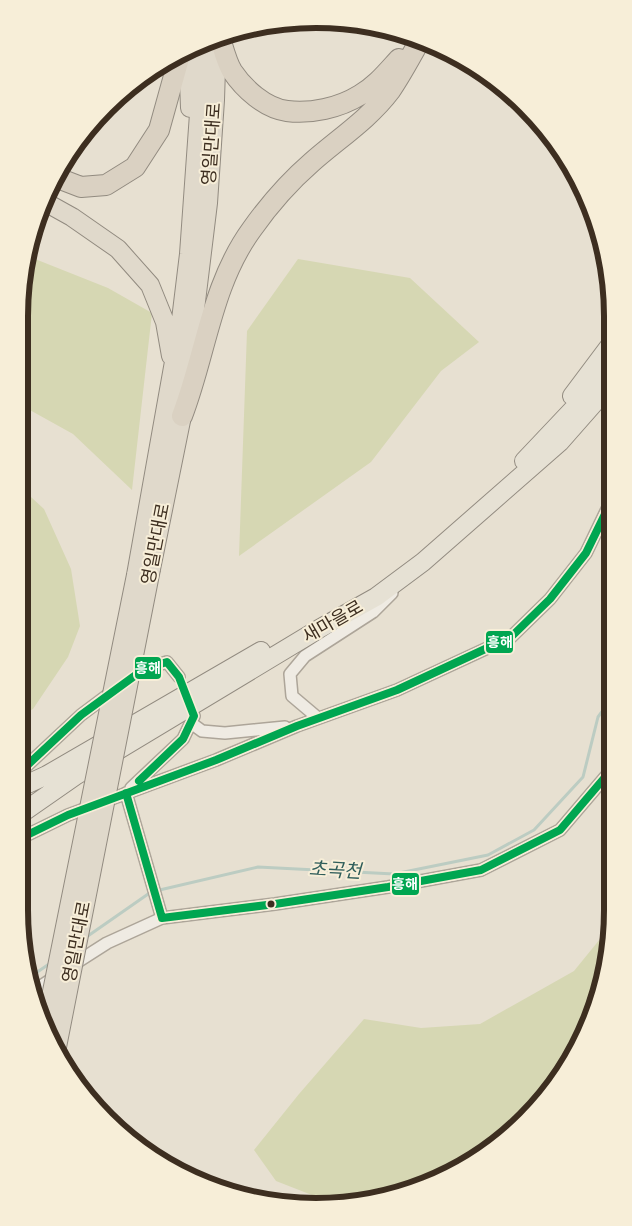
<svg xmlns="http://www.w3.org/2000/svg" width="632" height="1226" font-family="Spectral,'Noto Sans KR',serif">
<rect width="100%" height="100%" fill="#e7e0d1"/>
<path fill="#d6d7b3" d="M30,257l78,31 44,25 -20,177 -59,-56 -54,-30v-107z
M298,259l112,19 69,64 -38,29 -70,91 -132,94 8,-225z
M19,486l25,23 27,60 9,57 -12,31 -35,52 -14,8z
M613,923v6l-31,113 -56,78 -96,65 -90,21 -64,-25 -22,-31 45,-56 65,-75 57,9 59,-4 94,-53z"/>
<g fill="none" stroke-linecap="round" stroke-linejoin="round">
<path stroke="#bcccc2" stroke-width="3" d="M85,938l66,-46 107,-25 136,7 94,-19 46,-25 49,-53 15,-60 14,-19
M30,977l22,-15"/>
<g stroke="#ada599" stroke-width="14">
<path id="minor" d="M128,680l16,-11 23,-7 12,15
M318,718l-26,-22 -2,-22 15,-18 68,-44 19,-19
M191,723l11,8 23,2 60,-6
M19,773l62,-58 32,-24
M131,788l52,-49 11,-23
M126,793l36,125
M19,839l49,-24 148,-55 81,-34 100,-36 114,-53 39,-38 36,-46 25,-52
M71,966l36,-23 55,-25 113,-14 113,-17 93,-17 79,-40 52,-61
M32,992l24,-16"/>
</g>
<g stroke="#928b80" stroke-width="20">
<path id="primary" d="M572,396l39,-52
M524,461l87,-92
M19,788l28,-13 214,-124
M19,815l56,-39 244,-147 57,-32 47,-35 137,-120 51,-58"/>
</g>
<g stroke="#928b80" stroke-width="20">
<path id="trunk" d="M188,53l2,55
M45,202l27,15 46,32 32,36 15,37 6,34
M151,569l31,-153 26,-213 7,-103 2,-63
M136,575l44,-247 9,-74 15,-210"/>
</g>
<g stroke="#928b80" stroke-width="22">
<path id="motorway" d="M219,35c4,12 7,26 13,36 12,18 33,37 55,40 24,3 52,-3 73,-16 16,-9 27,-23 39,-36
M55,177l26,10 25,-2 29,-18 24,-37 20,-72
M182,416c24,-62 29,-131 70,-187 17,-24 37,-47 60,-67 26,-23 57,-43 78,-71 11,-16 20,-33 29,-49"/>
</g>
<use href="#minor" stroke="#efebe3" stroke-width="11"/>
<use href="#primary" stroke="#e6e1d4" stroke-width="18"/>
<use href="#trunk" stroke="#e0d9cb" stroke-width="18"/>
<use href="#motorway" stroke="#dad1c2" stroke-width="20"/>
<g stroke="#928b80" stroke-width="20" stroke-linecap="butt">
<path id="trunk-bridge" d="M45,1026l91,-451
M57,1047l94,-478"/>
</g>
<use href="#trunk-bridge" stroke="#e0d9cb" stroke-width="18"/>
<g stroke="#f7eed8" stroke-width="11">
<path id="bus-1" d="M19,773l62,-58 63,-46 23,-7 12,15 15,39 -11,23 -44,42
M126,793l36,125
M19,839l49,-24 148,-55 81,-34 100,-36 114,-53 39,-38 36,-46 21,-43
M162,918l113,-14 113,-17 93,-17 79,-40 52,-61"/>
</g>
<use href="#bus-1" stroke="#00a651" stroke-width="8"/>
</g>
<circle fill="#3d2e20" stroke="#f7eed8" stroke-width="2" cx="271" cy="904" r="4.5"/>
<g text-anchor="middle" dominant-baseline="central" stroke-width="4" stroke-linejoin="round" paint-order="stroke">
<g font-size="18" fill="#3d2e20" stroke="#f7eed8">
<text transform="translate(212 144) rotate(-86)">영일만대로</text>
<text transform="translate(156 544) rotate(-79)">영일만대로</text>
<text transform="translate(333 622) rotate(-30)">새마을로</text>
<text transform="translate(77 942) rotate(-79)">영일만대로</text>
</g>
<g font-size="19" font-style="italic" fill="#2f5d5a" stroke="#f7eed8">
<text transform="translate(335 871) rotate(3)">초곡천</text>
</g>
</g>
<path d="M0 0H632V1226H0ZM316 28H316A288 288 0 0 1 604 316V910A288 288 0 0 1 316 1198H316A288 288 0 0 1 28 910V316A288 288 0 0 1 316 28Z" fill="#f7eed8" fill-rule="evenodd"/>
<path fill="none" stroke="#3d2e20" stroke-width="6" d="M316 28H316A288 288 0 0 1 604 316V910A288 288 0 0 1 316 1198H316A288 288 0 0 1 28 910V316A288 288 0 0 1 316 28Z"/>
<g stroke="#f7eed8" stroke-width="2">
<rect x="485" y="630" width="29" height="24" rx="5" fill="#00a651"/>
<rect x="134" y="656" width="28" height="24" rx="5" fill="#00a651"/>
<rect x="391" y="872" width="29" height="24" rx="5" fill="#00a651"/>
</g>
<g font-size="14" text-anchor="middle" font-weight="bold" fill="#fff">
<text x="500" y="647">흥해</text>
<text x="148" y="673">흥해</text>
<text x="405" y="889">흥해</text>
</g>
</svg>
